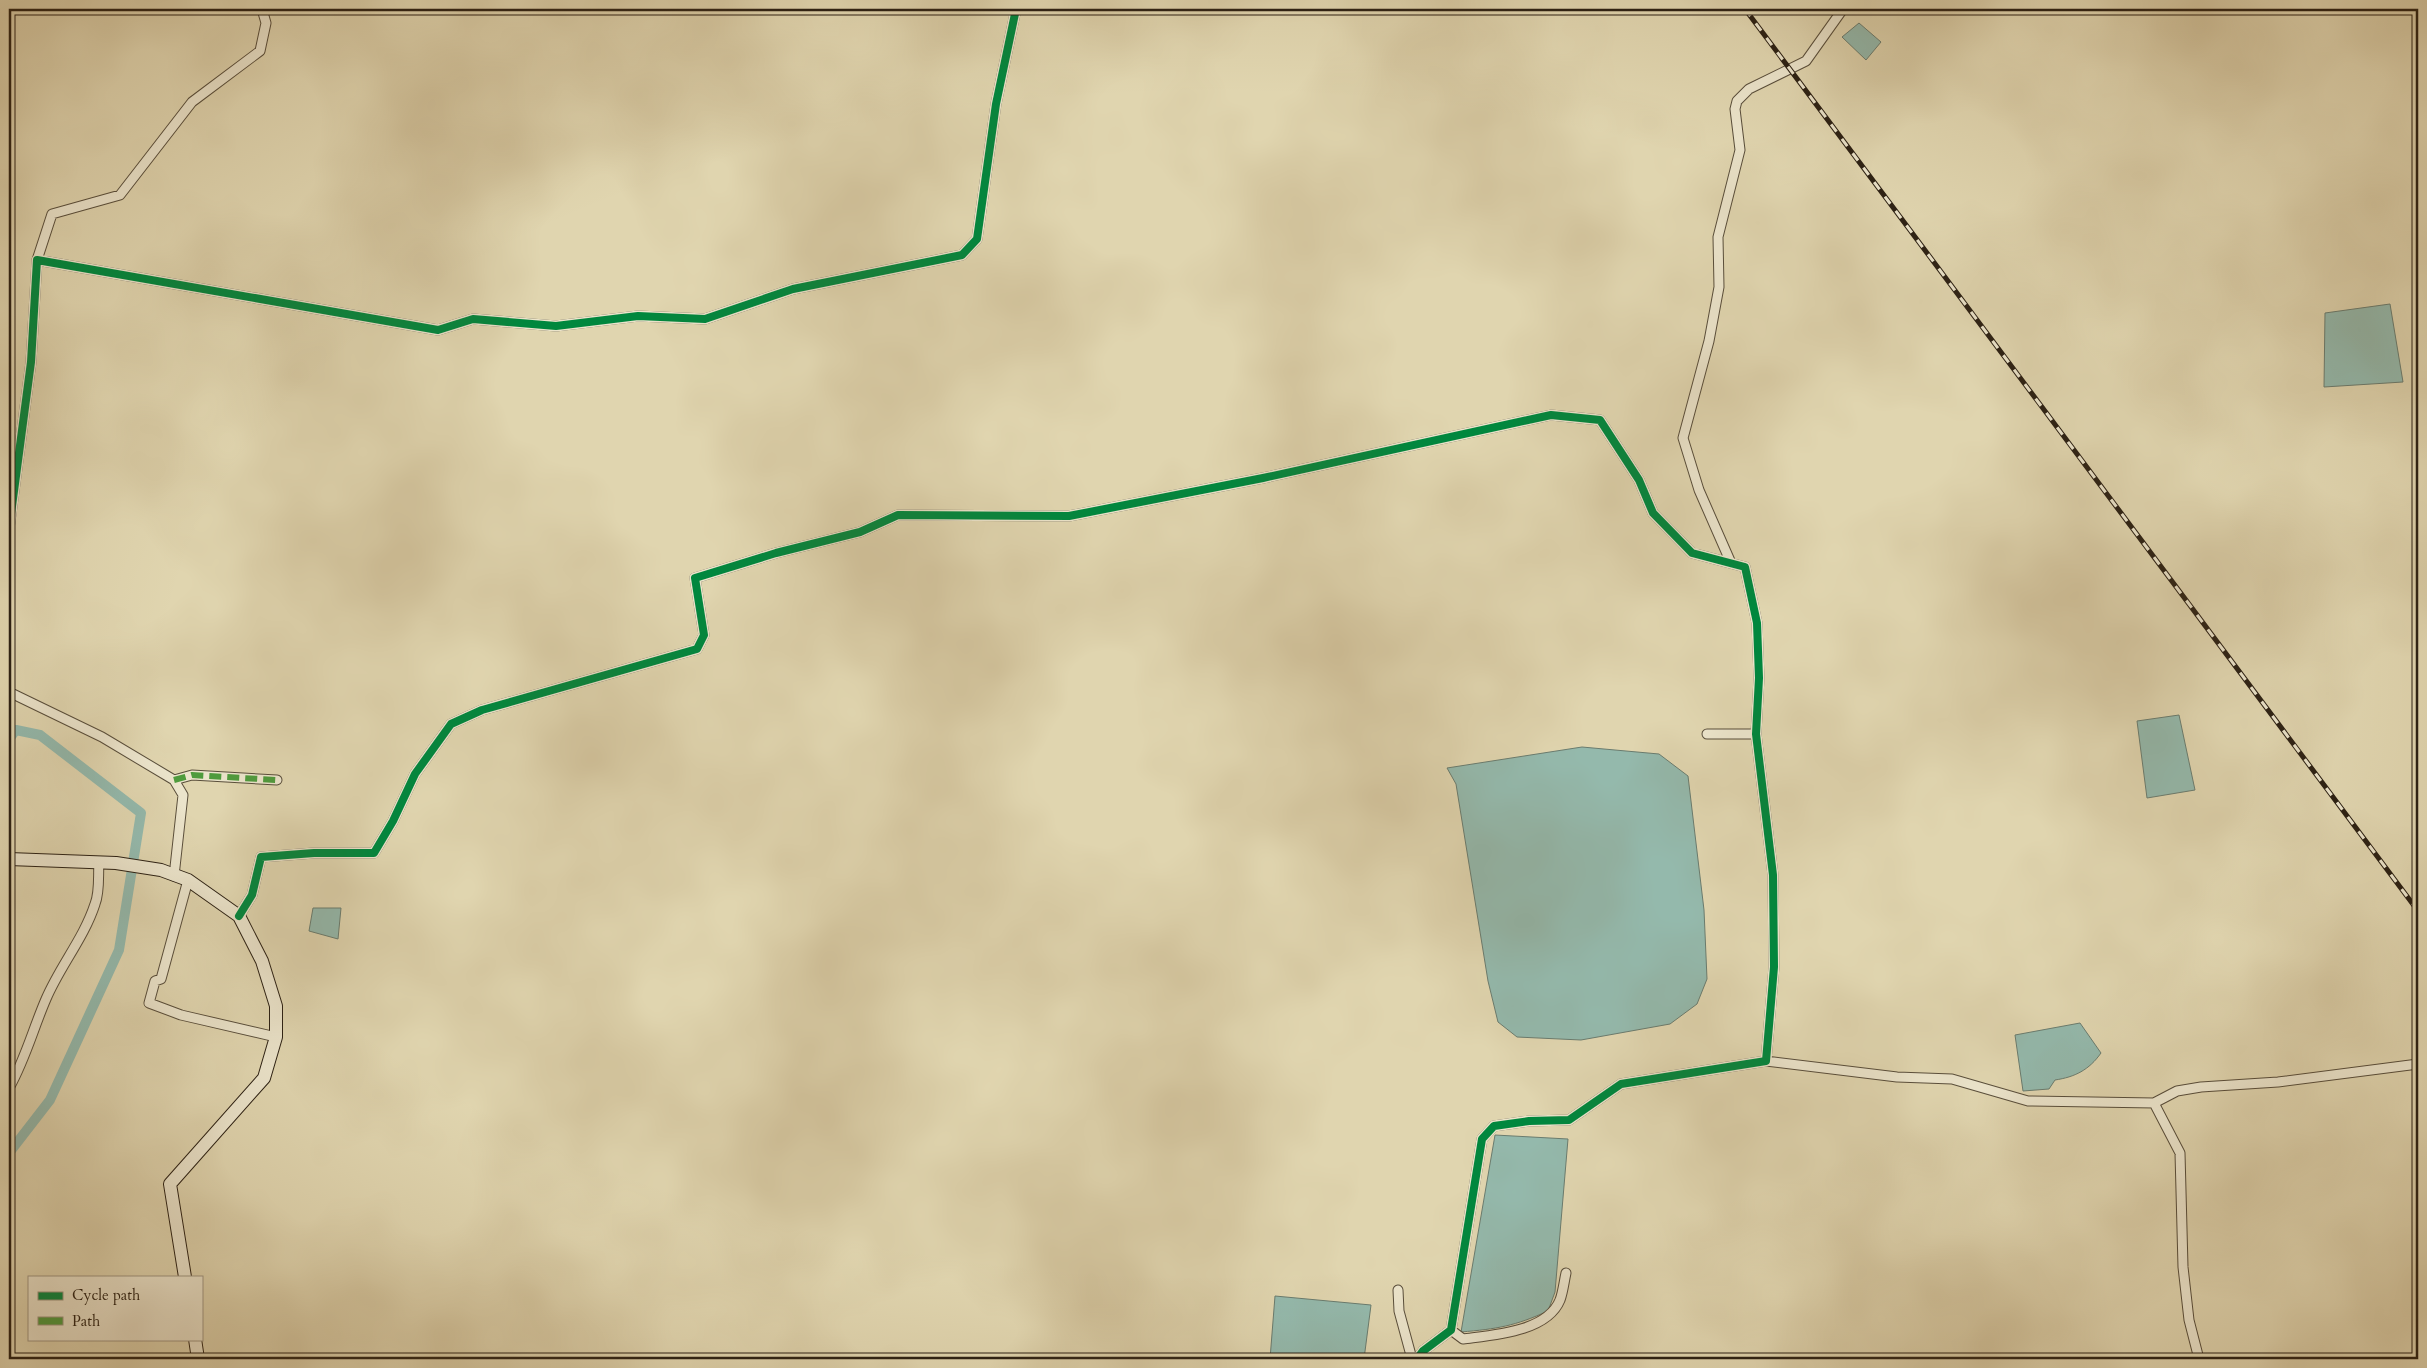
<svg xmlns="http://www.w3.org/2000/svg" width="2427" height="1368" font-family="Cardo,serif">
<rect width="100%" height="100%" fill="#e0d5af"/>
<filter id="stains"><feTurbulence type="fractalNoise" baseFrequency=".004" numOctaves="4"/><feColorMatrix values="0 0 0 0 .2 0 0 0 0 .09 0 0 0 0 .02 0 0 0 .5 -.17"/></filter>
<radialGradient id="worn" r=".72"><stop offset=".6" stop-color="#630" stop-opacity="0"/><stop offset="1" stop-color="#630" stop-opacity=".3"/></radialGradient>
<path fill="#94b9ac" stroke="#6a7c6f" d="M1859,23l22,19 -15,18 -24,-23z
M2390,304l13,78 -79,5 1,-74z
M2179,715l16,75 -48,8 -10,-77z
M1582,747l77,7 29,22 16,134 3,69 -10,25 -27,20 -89,16 -64,-3 -19,-15 -10,-41 -32,-197 -9,-16z
M313,908h28l-3,31 -29,-8z
M2080,1023l21,30c-12,17 -26,24 -46,27l-6,9 -26,2 -8,-56z
M1495,1135l73,4 -13,153 -7,19c-33,15 -51,18 -87,21z
M1275,1296l96,9 -7,54h-94z"/>
<g fill="none" stroke-linecap="round" stroke-linejoin="round">
<path stroke="#94b9ac" stroke-width="10" d="M9,739l7,-9 24,5 101,78 -22,137 -69,150 -41,53"/>
<g stroke="#594e3b" stroke-width="11">
<path id="street" d="M37,260l15,-46 68,-19 72,-93 68,-51 6,-28 -4,-14
M9,529l22,-167 6,-102 401,70 35,-11 83,7 82,-10 67,3 88,-30 169,-34 15,-16 19,-135 20,-95
M1731,563l-32,-73 -16,-52 26,-97 10,-54 -1,-50 22,-87 -5,-41 2,-8 12,-12 57,-28 37,-52
M9,689l2,4 91,44 72,43 9,15 -9,81
M1707,734h49
M174,780l18,-5 85,5
M188,880l-27,99 -6,2 -6,22 32,12 95,22
M239,916l13,-21 9,-38 53,-4h60l19,-32 22,-47 36,-50 31,-14 215,-61 7,-14 -9,-57 81,-25 84,-21 38,-17 171,1 194,-38 288,-63 49,5 39,60 14,33 39,40 53,14 12,56 2,55 -3,56 17,141 1,92 -8,94 -145,23 -52,36 -40,1 -35,5 -12,13 -31,191 -28,21 -6,8
M1766,1061l131,16 55,2 76,22 126,2 26,50 3,114 6,53 10,39
M9,1088c16,-28 24,-59 37,-89 14,-33 38,-61 49,-95 5,-12 3,-29 4,-42
M2154,1103l23,-12 24,-4 77,-5 140,-18
M1398,1290l1,21 13,48
M1451,1330l12,9c30,-4 84,-7 97,-39 3,-8 4,-18 6,-27"/>
</g>
<g stroke="#2c2114" stroke-width="14">
<path id="secondary" d="M9,859l107,4 45,7 27,10 51,36 23,45 14,45v31l-12,41 -94,106 15,93
M195,1339l3,20"/>
</g>
<use href="#street" stroke="#ebe4cb" stroke-width="9"/>
<use href="#secondary" stroke="#ebe4cb" stroke-width="12"/>
<g stroke="#2c2114" stroke-width="5">
<path id="rail" d="M1745,9l673,902"/>
</g>
<use href="#rail" stroke="#ebe4cb" stroke-width="3" stroke-dasharray="9" stroke-linecap="butt"/>
<path stroke="#4f9b3d" stroke-width="6" stroke-dasharray="12 6" stroke-linecap="butt" d="M174,780l18,-5 85,5"/>
<g stroke="#ebe4cb" stroke-width="11">
<path id="cycleway" d="M9,529l22,-167 6,-102 401,70 35,-11 83,7 82,-10 67,3 88,-30 169,-34 15,-16 19,-135 20,-95
M239,916l13,-21 9,-38 53,-4h60l19,-32 22,-47 36,-50 31,-14 215,-61 7,-14 -9,-57 81,-25 84,-21 38,-17 171,1 194,-38 288,-63 49,5 39,60 14,33 39,40 53,14 12,56 2,55 -3,56 17,141 1,92 -8,94 -145,23 -52,36 -40,1 -35,5 -12,13 -31,191 -28,21 -6,8"/>
</g>
<use href="#cycleway" stroke="#00873e" stroke-width="8"/>
</g>
<rect width="2427" height="1368" fill="none" stroke="#e0d5af" stroke-width="30"/>
<rect x="10" y="10" width="2407" height="1348" fill="none" stroke="#2c2114" stroke-width="2.5"/>
<rect x="15" y="15" width="2397" height="1338" fill="none" stroke="#2c2114"/>
<rect x="28" y="1276" width="175" height="65" fill="#ebe4cb" stroke="#9f9682"/>
<rect x="38" y="1292" width="25" height="8" fill="#00873e" stroke="#9f9682"/>
<text x="72" y="1300" font-size="15" fill="#2c2114">Cycle path</text>
<rect x="38" y="1317" width="25" height="8" fill="#4f9b3d" stroke="#9f9682"/>
<text x="72" y="1326" font-size="15" fill="#2c2114">Path</text>
<rect width="100%" height="100%" filter="url(#stains)"/>
<rect width="100%" height="100%" fill="url(#worn)"/>
</svg>
